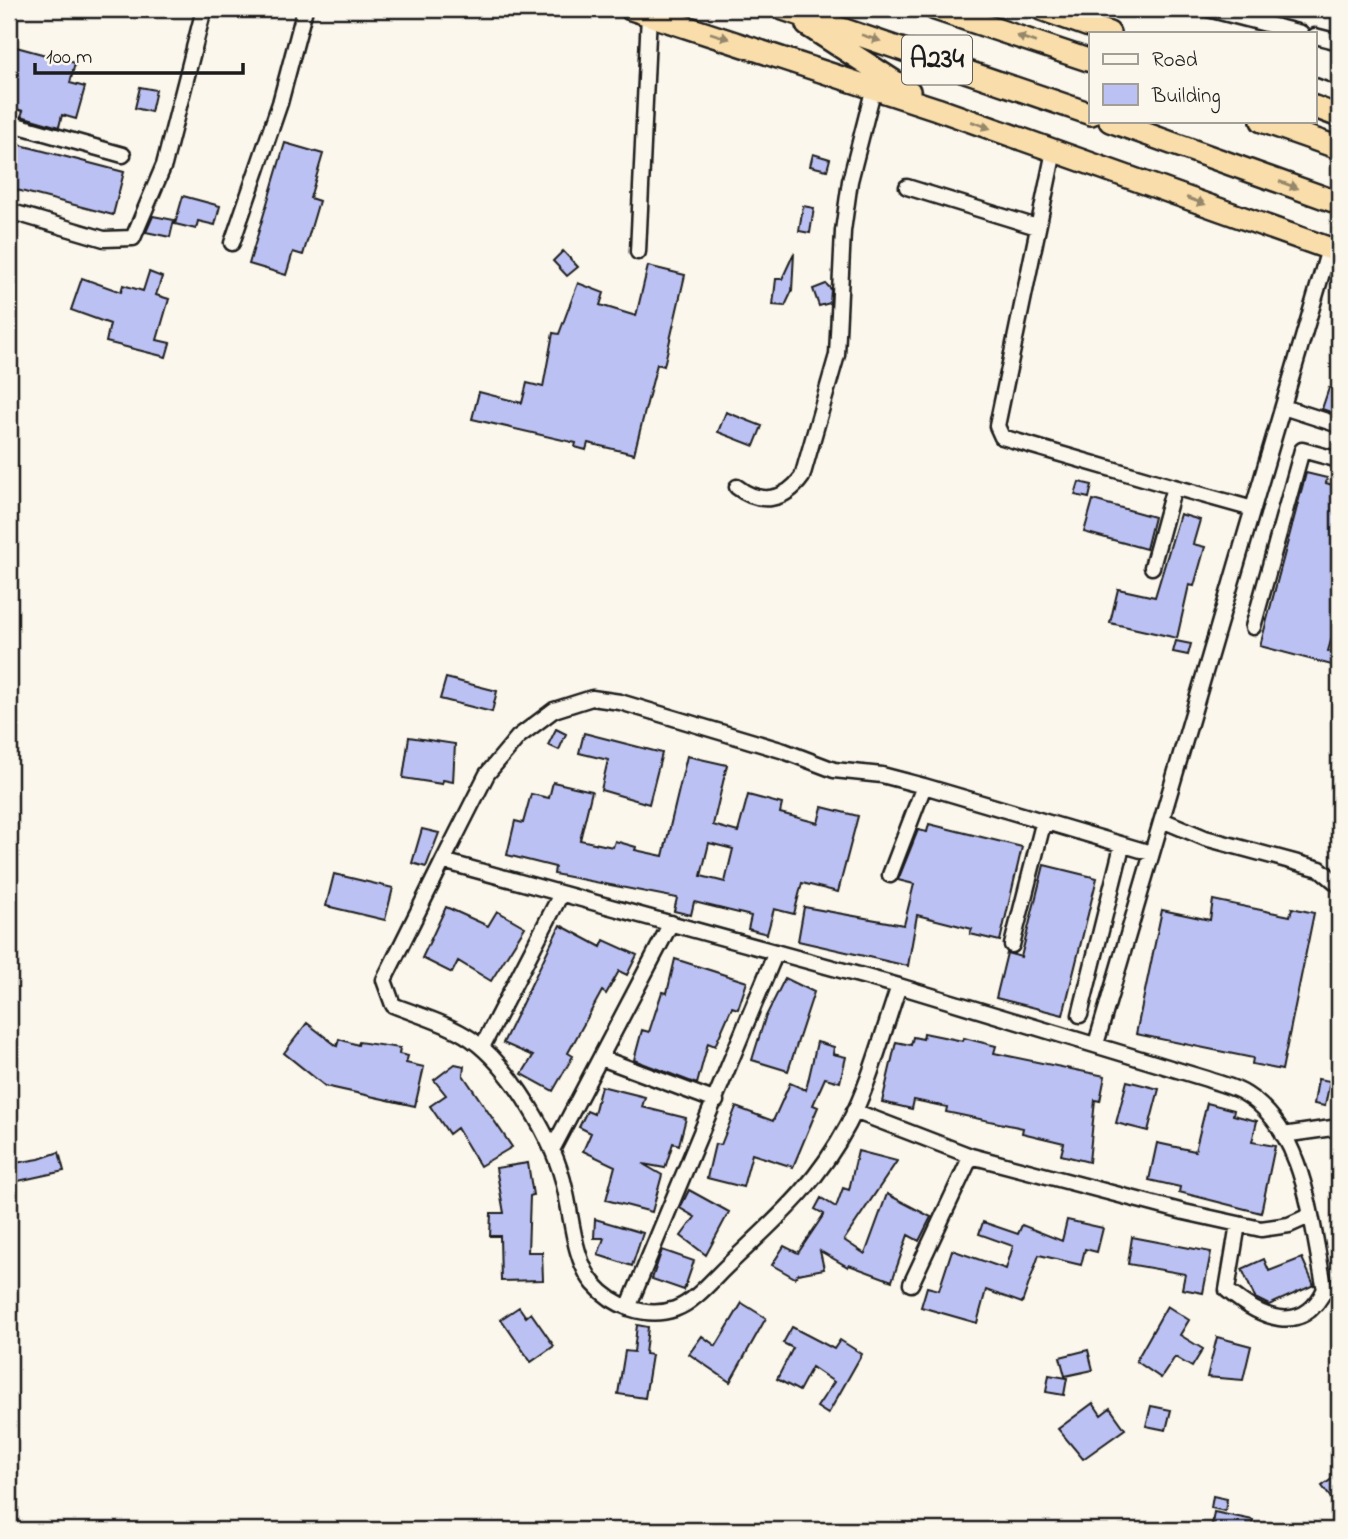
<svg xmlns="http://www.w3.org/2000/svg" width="1348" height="1539" font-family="'Indie Flower',sans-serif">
<rect width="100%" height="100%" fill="#fbf7ec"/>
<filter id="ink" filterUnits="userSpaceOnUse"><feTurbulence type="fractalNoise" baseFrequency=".0143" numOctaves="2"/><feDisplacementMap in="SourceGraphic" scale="14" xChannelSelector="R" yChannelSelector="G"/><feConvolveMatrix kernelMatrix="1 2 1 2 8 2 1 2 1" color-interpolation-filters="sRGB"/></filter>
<g filter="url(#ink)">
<path fill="#bbc1f3" stroke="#1c1c1c" stroke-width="2" fill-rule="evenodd" d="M9,45l66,18 -5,20 15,4 -9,32 -14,-4 -3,12 -38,-11 2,-5 -14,-4z
M140,87l16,3 -5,22 -16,-4z
M9,142l115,30 -11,43 -104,-27z
M285,143l38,11 -13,44 9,3 -16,54 -10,-3 -7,23 -37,-11z
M813,154l17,5 -3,11 -17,-4z
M183,196l37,10 -5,19 -17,-4 -2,8 -21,-5z
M803,206l11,2 -4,25 -11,-2z
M153,216l21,4 -4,17 -24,-5z
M563,251l15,16 -11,9 -14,-15z
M794,253l-2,38 -7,15 -12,-1 3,-26h6z
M648,266l37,9 -21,91 -7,-2 -23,90 -46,-11 -2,7 -11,-3 1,-4 -104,-24 7,-27 43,11 5,-20 16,4 10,-54 6,1 19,-51 26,10 -4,12 36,11z
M149,272l13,5 -6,18 13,4 -12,41 13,3 -4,14 -60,-15 4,-18 -39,-14 11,-32 39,14 2,-7 20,6z
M826,284l5,5 -1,14 -11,3 -6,-17z
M1329,388l10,3v24l-17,-6z
M726,412l36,14 -8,20 -36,-14z
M1306,473l21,5 -1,5 13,4v126l-11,38 11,2v14l-79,-21z
M1079,482l13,3 -3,13 -14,-3z
M1093,500l61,17 -8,32 -62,-17z
M1180,514l20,6 -7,24 12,3 -11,39 -5,-1 -12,53 -67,-15 8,-34 37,8z
M1176,641l15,3 -3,11 -15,-3z
M446,678l51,13 -5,21 -52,-13z
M556,729l10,5 -7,16 -11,-5z
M584,733l78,20 -13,51 -48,-14 7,-30 -29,-7z
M409,737l46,7 -2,38 -10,-2 -1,4 -39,-6z
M687,756l40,9 -14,60 25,7 10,-37 34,9 -2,9 38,10 4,-16 36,9 -20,76 -36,-9 -8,31 -20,-5 -7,25 -19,-5 3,-13 -57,-14 -3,13 -17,-4 3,-13 -123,-24 1,-7 -48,-12 8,-34 8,2 8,-29 18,4 4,-16 39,9 -12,49 33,7 2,-6 21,6 -1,3 28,6zM709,843l24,6 -8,33 -24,-6z
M929,824l93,23 -22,94 -30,-7 2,-5 -55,-14 -9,51 -110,-25 6,-34 100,18 10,-41 -16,-4 20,-50 9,2z
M422,829l17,4 -13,34 -14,-4z
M1044,865l53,13 -34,137 -67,-17 11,-45 14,4z
M334,874l59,14 -8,32 -59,-14z
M1213,900l77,16 2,-8 22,5 -32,157 -30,-6 1,-6 -117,-24 26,-124 48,10z
M446,907l42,19 9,-15 28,16 -34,54 -33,-20 -6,12 -30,-15z
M560,925l41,22 3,-7 33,15 -10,20 -8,-4 -13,23 -4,-3 -34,62 5,3 -20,35 -31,-17 11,-18 -30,-13z
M675,959l72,23 -9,27 -6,-2 -17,39 -7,-3 -11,41 -63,-24 8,-30 7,2 13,-40 5,1z
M785,978l29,14 -26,79 -36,-11 13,-42z
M307,1023l30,23 2,-7 19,6 1,-3 41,6 -1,6 9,2 -2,7 18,4 -9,39 -90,-20 -41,-33z
M924,1033l39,8 1,-3 32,8 -2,7 111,23 -5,25 -5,-1 -6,62 -28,-7 3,-12 -42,-10 1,-5 -77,-16 1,-5 -33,-7 -2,9 -30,-7 14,-60 15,3 2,-8 10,2z
M817,1042l17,5 -1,7 13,3 -6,25 -15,-4 -12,27 5,2 -25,60 -41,-13 -9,33 -36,-9 8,-34 6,1 15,-38 37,14 17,-38 16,7z
M455,1064l9,2 -1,9 49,72 -32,19 -23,-38 -8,6 -19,-28 16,-11 -12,-15z
M1318,1079l12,2 -5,25 -11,-2z
M1127,1081l32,8 -11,42 -32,-8z
M601,1086l44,11 -3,10 44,11 -7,27 -6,-2 -8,25 -22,-4 19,11 -10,37 -46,-12 9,-34 -32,-15 8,-18 -12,-6 8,-16 7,3z
M1207,1103l27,7 -1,5 24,6 -5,21 23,4 -14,67 -82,-21 1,-5 -31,-7 8,-37 38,8z
M858,1151l39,10 -53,79 21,14 22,-60 44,23 -12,24 -11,-6 -16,46 -43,-16 -1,2 -28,-16 4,18 -26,5 -3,4 -23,-13 12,-19 14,7 26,-39 -9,-5 6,-11 15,9 7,-19 6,2z
M59,1152l5,19 -55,12v-19l30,-5z
M528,1163l5,32 -3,1 -2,56h14l1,28 -42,1 -1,-45h-10l1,-23h13l-8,-45z
M689,1190l40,22 -23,43 -25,-19 14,-19 -15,-9z
M595,1219l48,14 -11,33 -34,-11 6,-17h-10z
M1067,1220l36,8 -6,24 -12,-3 -4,16 -42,-10 -17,48 -36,-13 -9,33 -56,-16 6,-20 12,3 13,-40 54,19 7,-23 -34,-12 4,-12 35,12 4,-9 40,16z
M1132,1237l79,15 -8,41 -21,-4 3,-15 -57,-10z
M662,1250l32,11 -10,29 -32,-11z
M1302,1258l12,27 -45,20 -14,-7 -13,-29 22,-10 5,12z
M742,1303l24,15 -36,64 -41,-28 13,-18 14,10z
M1167,1306l22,14 -9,15 23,14 -11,18 -17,-10 -14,21 -25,-17z
M519,1307l7,10 5,-4 23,33 -23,16 -30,-43z
M637,1325l11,2 -3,27 7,1 -7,43 -27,-4 7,-43 9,1z
M792,1327l42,22 6,-9 22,14 -34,60 -11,-7 17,-25 -22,-15 -13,24 -22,-12 16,-31 -10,-5z
M1217,1337l34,9 -8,34 -36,-3z
M1088,1350l5,20 -28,6 -5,-19z
M1049,1375l18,3 -3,17 -18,-3z
M1093,1403l8,12 9,-7 15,21 -42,30 -25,-30z
M1151,1406l20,4 -5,20 -20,-4z
M1339,1474v35l-17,-23z
M1213,1496l14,3 -2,12 -14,-3z
M1214,1512l39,8 -2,10h-40z"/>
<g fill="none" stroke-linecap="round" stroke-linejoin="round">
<g stroke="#1c1c1c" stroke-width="19">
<path id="minor" d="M1208,9l93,24
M1315,36l24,6
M1315,86l24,9
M9,123l114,32
M1054,151l-57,275 5,11 172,50
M907,187l130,40
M9,211l95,28 29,-1 31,-73 40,-156
M232,243l48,-140 25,-94
M638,252l11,-238
M1283,407l56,18
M737,487c23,18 48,14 65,-10l35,-122 6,-124 7,-50 24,-94
M1152,567l22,-80 79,22
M1253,627l49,-177 37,10
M1162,820l43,18 115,31 19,16
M443,861l44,-87 31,-37 36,-27 38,-12 28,4 164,49 50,19 48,5 42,11 227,67
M890,875l34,-89
M1012,945l31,-121
M899,986c-16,46 -29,97 -51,139 -33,62 -71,93 -120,140 -15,14 -33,37 -53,44 -29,10 -62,-3 -81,-25 -20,-23 -22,-66 -29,-95 -10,-48 -54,-122 -94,-150 -22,-15 -53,-24 -78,-34l-9,-25 59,-119 456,125 308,93c13,5 29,8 40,16 60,38 64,132 78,194 -23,49 -66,28 -98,1l11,-66
M1080,1015l42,-169
M1096,1044l233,-795
M482,1047l79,-153
M601,1058l115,43
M854,1111l117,45 213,56 77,17 28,-4 20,-9
M1283,1135l56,-8
M552,1150l119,-227
M911,1284l60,-128
M628,1308l148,-356"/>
</g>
<g stroke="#1c1c1c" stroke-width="26">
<path id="highway" d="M631,9l306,100 402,143
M783,9l308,105
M935,9l156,52
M1041,9l68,24
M807,25l102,66
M1315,107l24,9
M1110,121l229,82
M1262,121l77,27"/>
</g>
<use href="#minor" stroke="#fbf7ec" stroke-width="14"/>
<use href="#highway" stroke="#f9deab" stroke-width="21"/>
</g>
<defs><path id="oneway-solid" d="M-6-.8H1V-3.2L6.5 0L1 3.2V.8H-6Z" transform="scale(1.75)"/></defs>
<g fill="#96876b">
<use href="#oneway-solid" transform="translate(720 36) rotate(18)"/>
<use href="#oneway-solid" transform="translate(871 38) rotate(18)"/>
<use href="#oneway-solid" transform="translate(1026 39) rotate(-161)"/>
<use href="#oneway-solid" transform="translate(981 125) rotate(20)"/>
<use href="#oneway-solid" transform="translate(1289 185) rotate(20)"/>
<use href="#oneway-solid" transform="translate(1196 201) rotate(20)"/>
</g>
</g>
<g text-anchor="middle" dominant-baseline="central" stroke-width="7" stroke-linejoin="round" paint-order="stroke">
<rect fill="#fbf7ec" stroke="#5f5e5a" stroke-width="2" x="902" y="35.5" width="70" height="49" rx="5"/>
<g font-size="28" font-weight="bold" fill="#1c1c1c">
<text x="937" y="60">A234</text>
</g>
</g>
<rect width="1348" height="1539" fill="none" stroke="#fbf7ec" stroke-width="35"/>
<rect x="18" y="18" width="1313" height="1504" fill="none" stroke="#1c1c1c" stroke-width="2.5" filter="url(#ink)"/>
<rect x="1089" y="32" width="228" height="91" fill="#fbf7ec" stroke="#a29f99" stroke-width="2"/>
<rect x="1103" y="54" width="35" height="10" fill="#fbf7ec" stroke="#a29f99" stroke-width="2"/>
<text x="1152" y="66" font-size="21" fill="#1c1c1c">Road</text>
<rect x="1103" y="84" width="35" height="21" fill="#bbc1f3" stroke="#a29f99" stroke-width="2"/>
<text x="1152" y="102" font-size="21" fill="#1c1c1c">Building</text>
<path d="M35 63v10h208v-10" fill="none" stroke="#1c1c1c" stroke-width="3.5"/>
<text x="46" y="63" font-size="21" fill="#1c1c1c" stroke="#fbf7ec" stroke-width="5" paint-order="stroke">100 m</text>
</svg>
